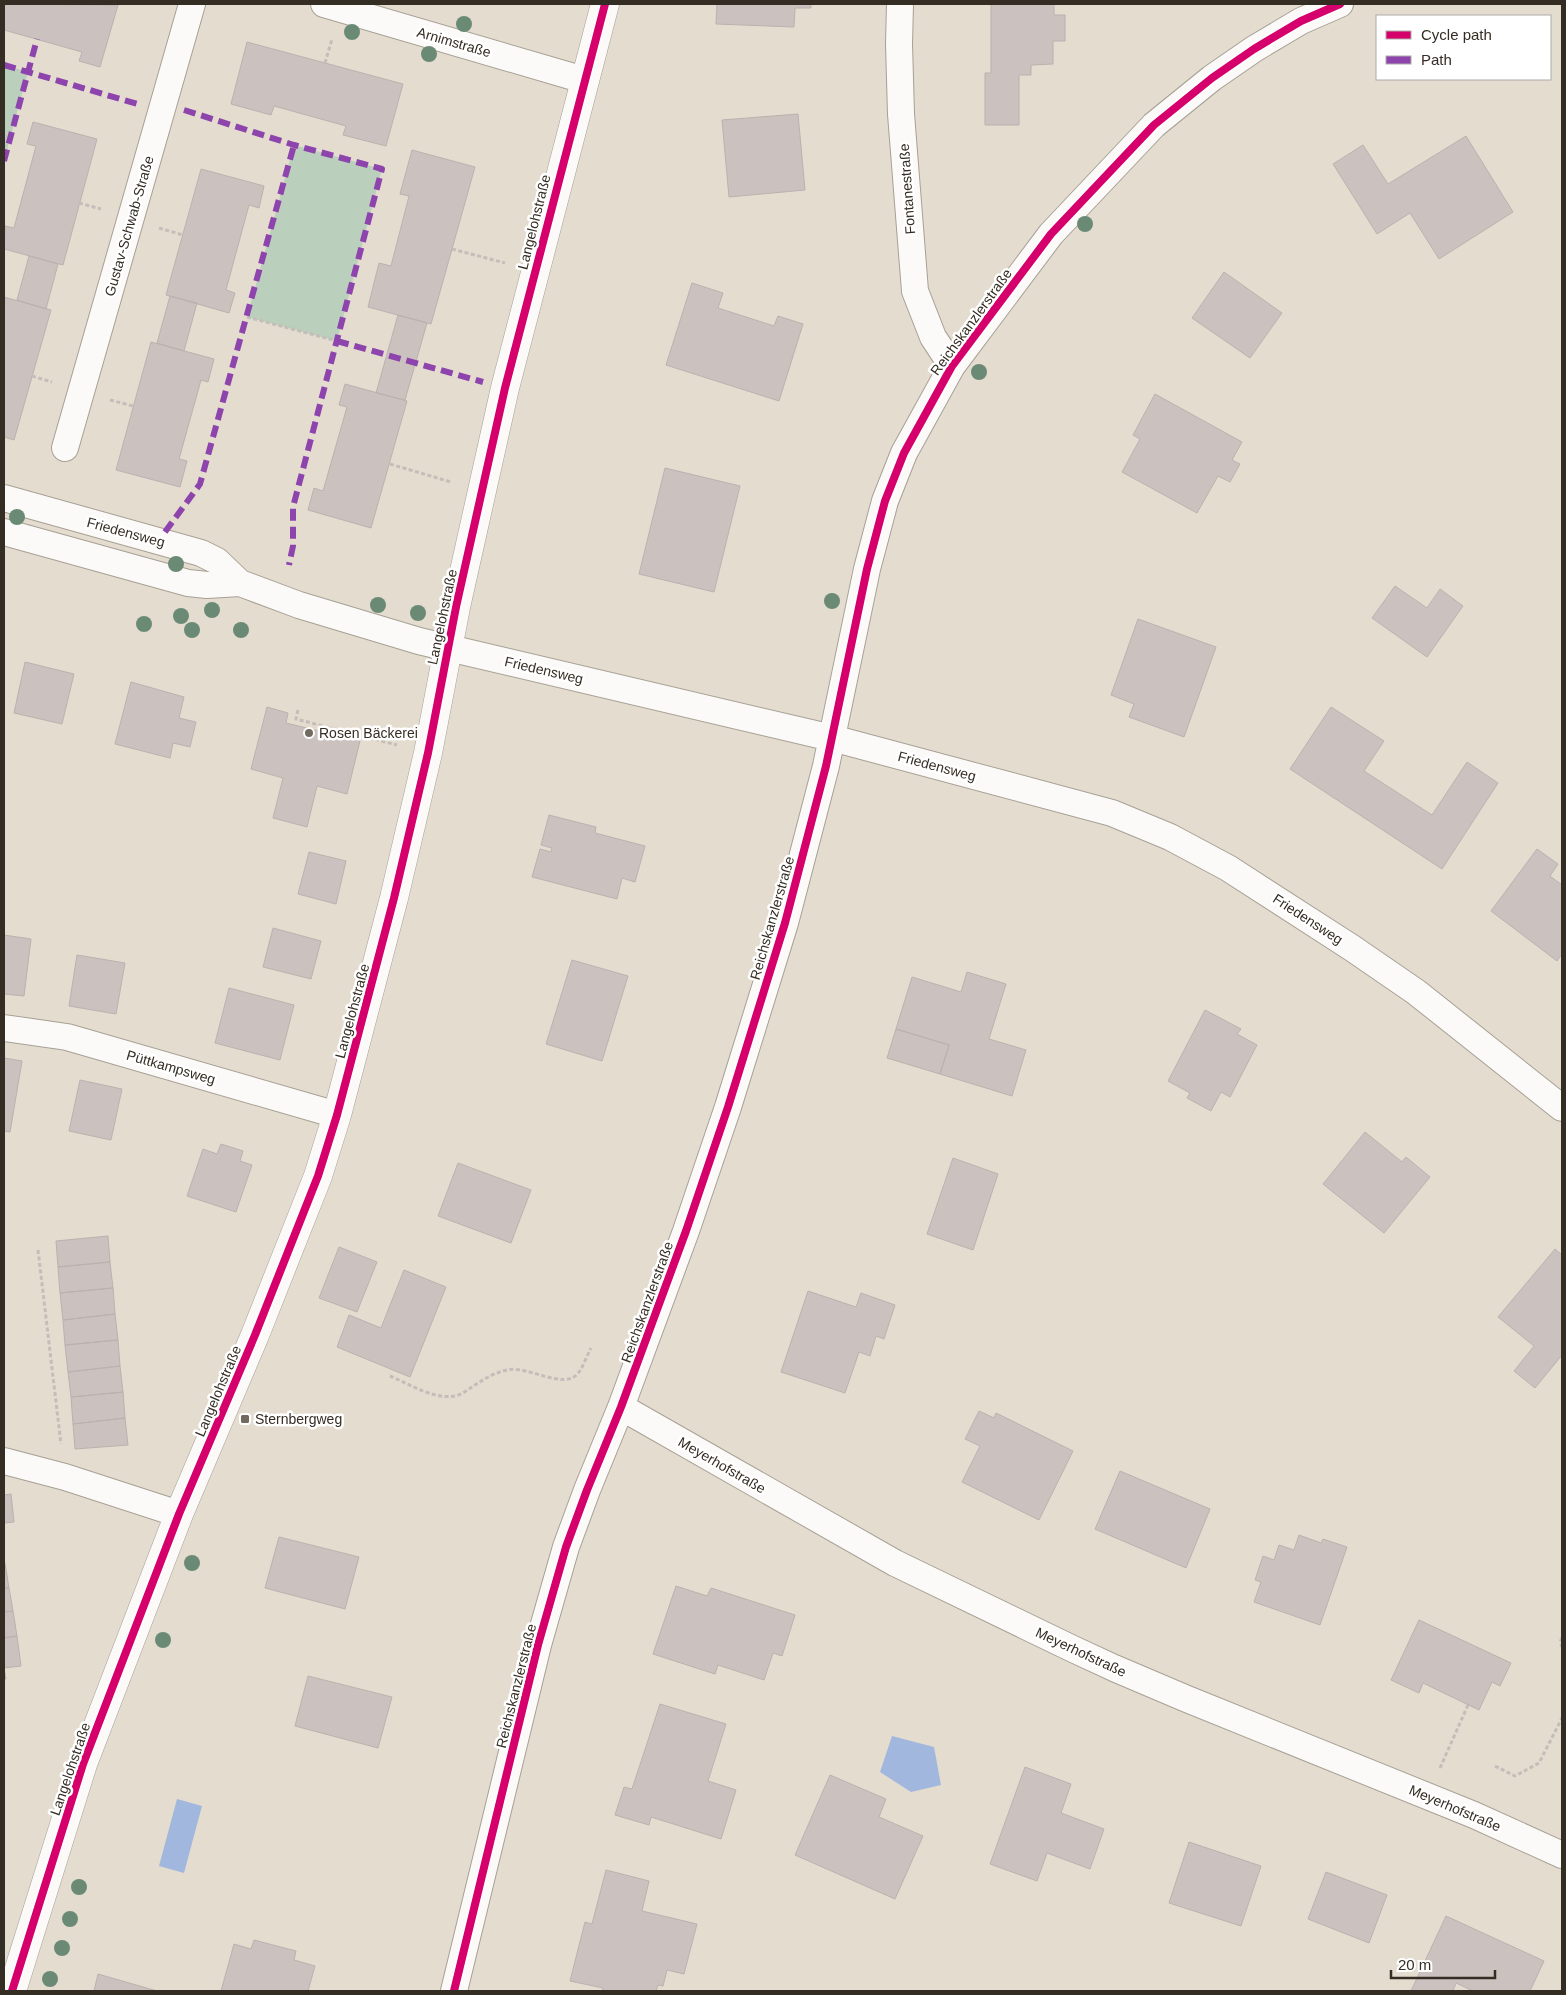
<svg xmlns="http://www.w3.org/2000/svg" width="1566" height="1995" font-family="Helvetica,sans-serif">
<rect width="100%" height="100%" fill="#e4dcce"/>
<path fill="#bad0bc" d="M4,65l24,7 -24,89z
M294,145l88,24 -45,172 -90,-24z"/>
<path fill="#a2b7dd" d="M892,1736l42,11 7,38 -30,7 -31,-20z
M177,1799l25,7 -18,67 -25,-7z"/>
<path fill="#cbc2bf" stroke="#bab2af" d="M4,4l114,1 -18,62 -21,-6 3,-9 -78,-22z
M717,4h94v4h-16l-1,19 -78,-3z
M991,4h63v11h11v26h-12v23l-22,1v10h-12v50h-34v-52h6z
M247,42l156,42 -17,62 -43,-11 3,-9 -72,-20 -3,9 -40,-11z
M798,114l7,76 -76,7 -7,-77z
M33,122l64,17 -34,126 -59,-16 1,-23 9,2 22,-82 -9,-2z
M1466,136l47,76 -74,47 -29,-46 -33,21 -44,-70 30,-19 25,39z
M412,150l63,17 -44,157 -63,-17 11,-44 12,3 18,-70 -9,-2z
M201,169l63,17 -5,22 -10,-3 -23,85 9,3 -6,20 -63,-18z
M29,256l29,8 -12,45 -29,-9z
M1224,272l58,41 -32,45 -58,-40z
M692,283l31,10 -5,15 56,18 4,-10 25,8 -24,77 -113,-36z
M170,296l27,7 -13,48 -27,-8z
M4,297l47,13 -37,130 -10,-3z
M398,315l29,8 -22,77 -29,-7z
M151,342l63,17 -6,23 -7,-2 -22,79 8,2 -7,26 -64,-17z
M345,384l62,17 -36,127 -63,-18 6,-22 9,3 24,-84 -8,-2z
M1155,394l87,48 -10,18 8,4 -10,18 -12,-6 -21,37 -75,-41 18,-33 -7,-4z
M665,468l75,18 -26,106 -75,-18z
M1395,586l32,22 13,-19 23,17 -36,51 -55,-39z
M1138,619l78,28 -32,90 -55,-20 5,-13 -23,-9z
M25,662l49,12 -12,50 -48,-11z
M131,682l53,15 -5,21 17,4 -6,25 -17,-4 -3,15 -55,-14z
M267,707l21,6 -2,10 74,18 -13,53 -30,-8 -10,41 -34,-9 10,-40 -32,-9z
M1331,707l53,34 -20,30 68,44 35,-53 31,21 -56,86 -152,-100z
M549,815l47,12 -1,6 50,13 -10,36 -13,-4 -5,21 -85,-22 8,-28 11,3 1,-4 -11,-3z
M1537,849l21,15 -8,12 12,9v69l-5,7 -66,-50z
M309,852l37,9 -10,43 -38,-10z
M273,928l48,13 -10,38 -48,-12z
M4,935l27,4 -7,57 -20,-2z
M77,955l48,8 -9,51 -47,-8z
M572,960l56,16 -26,85 -56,-17z
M967,972l39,12 -17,55 37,11 -14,46 -72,-22 9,-29 -53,-16 16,-52 49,15z
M229,988l65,17 -14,55 -65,-17z
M1205,1010l36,19 -4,5 20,11 -27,52 -9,-5 -10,19 -24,-13 3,-5 -22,-12z
M896,1029l53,16 -9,29 -53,-16z
M4,1058l18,3 -12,71 -6,-1z
M80,1080l42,9 -11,51 -42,-9z
M1365,1132l37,30 4,-5 24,20 -46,56 -61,-49z
M221,1144l22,7 -3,10 12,4 -16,47 -49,-16 16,-47 14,5z
M953,1158l45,16 -25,76 -46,-16z
M458,1163l73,27 -20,53 -73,-27z
M108,1236l2,26 -52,5 -2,-26z
M339,1247l38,15 -20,50 -38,-14z
M1555,1249l7,6v100l-27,33 -21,-17 20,-25 -36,-29z
M110,1262l3,26 -53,5 -2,-26z
M404,1270l42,17 -36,90 -73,-30 12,-32 32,13z
M113,1288l2,26 -52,6 -3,-27z
M808,1291l48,16 5,-14 34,12 -11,34 -8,-3 -6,20 -11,-4 -14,41 -64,-21z
M115,1314l3,26 -53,5 -2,-25z
M118,1340l2,26 -52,6 -3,-27z
M120,1366l3,26 -52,5 -3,-25z
M123,1392l2,26 -52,6 -2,-27z
M979,1411l15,7 2,-5 77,38 -34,69 -77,-38 18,-36 -15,-7z
M125,1418l3,27 -53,4 -2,-25z
M1120,1471l90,38 -24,59 -91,-39z
M11,1494l3,28 -10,1v-28z
M1299,1535l22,8 2,-4 24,8 -27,78 -66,-23 7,-20 -6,-2 8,-24 11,4 5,-15 15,5z
M279,1537l80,20 -14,52 -80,-21z
M5,1563l4,25h-5v-24z
M676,1586l31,10 4,-8 84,27 -13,41 -9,-3 -9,27 -46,-15 -3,9 -62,-20z
M4,1588h5l4,23 -9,1z
M13,1611l4,25 -13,2v-26z
M1419,1620l92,43 -11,23 -8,-4 -13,28 -56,-27 -4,10 -28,-13z
M17,1636l4,30 -17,2 2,11h-2v-41z
M308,1676l84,21 -14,51 -83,-22z
M660,1704l66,20 -18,57 28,9 -15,49 -70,-22 -2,8 -34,-10 9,-28 8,2z
M1025,1767l46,17 -10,29 43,16 -14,40 -43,-16 -10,28 -47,-17z
M830,1775l56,24 -7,18 44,19 -28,63 -100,-44z
M1189,1842l72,24 -20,60 -72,-23z
M606,1870l43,11 -7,30 55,13 -13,50 -17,-4 -4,16 -5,-1 -2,6h-54l1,-3 -33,-7 15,-59 7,2z
M1326,1872l61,23 -18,48 -61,-24z
M1446,1916l98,45 -14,30h-57l-17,-8 -3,8h-42z
M254,1940l42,11 -2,9 21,6 -7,25h-87l13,-47 17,5z
M98,1974l59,17h-63z"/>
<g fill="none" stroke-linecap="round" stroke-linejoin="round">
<g stroke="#a7a095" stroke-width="28">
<path id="street" d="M324,4l260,76
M900,4l-1,40 2,70 14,177 18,46 19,29
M65,448l127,-444
M4,498l197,55 16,8 23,22 59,22 120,36 413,97 280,75 58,24 58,31 124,80 64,44 146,116
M4,532l184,51 19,2 33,-2
M4,1028l63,9 270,78
M621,1407l274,156 178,86 41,19 73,31 287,116 88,40
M4,1461l61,16 114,37
M454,1991l84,-346 28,-98 21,-57 34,-83 65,-176 42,-124 57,-184 41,-157 41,-197 18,-68 19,-48 48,-87 99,-132 103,-109 58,-47 42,-29 47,-28 39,-17"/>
</g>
<g stroke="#a7a095" stroke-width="29">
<path id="secondary" d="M12,1991l71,-227 96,-250 76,-179 63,-159 19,-61 57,-217 34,-145 28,-146 49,-219 100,-384"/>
</g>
<path stroke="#c3beba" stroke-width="3" stroke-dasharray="4 2.5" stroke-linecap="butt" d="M325,63l7,-24
M79,203l22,6
M159,228l24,7
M452,249l53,14
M247,317l90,24
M32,376l20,6
M110,400l23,6
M390,464l61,18
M298,710l-2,9 101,26
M38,1250l23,194
M390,1376c20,8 51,29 73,17 14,-9 26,-19 44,-23 22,-5 58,22 72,2 5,-7 8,-17 12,-24
M1562,1638l-2,4 2,5
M1495,1766l20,10 24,-13 23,-45
M1440,1768l28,-63"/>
<use href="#street" stroke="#fbfaf8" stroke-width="26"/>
<use href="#secondary" stroke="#fbfaf8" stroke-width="28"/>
<path stroke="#8e44ad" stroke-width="6" stroke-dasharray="12 6" stroke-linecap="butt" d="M4,65l137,40
M184,110l110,35 88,24 -89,338v39l-4,19
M4,161l33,-122
M337,341l146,41
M165,532l35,-48 94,-339"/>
<g stroke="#fff" stroke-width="11">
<path id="cycleway" d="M12,1991l71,-227 96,-250 76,-179 63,-159 19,-61 57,-217 34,-145 28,-146 49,-219 100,-384
M454,1991l84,-346 28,-98 21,-57 34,-83 65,-176 42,-124 57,-184 41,-157 41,-197 18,-68 19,-48 48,-87 99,-132 103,-109 58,-47 42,-29 47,-28 39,-17"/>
</g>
<use href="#cycleway" stroke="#d6006c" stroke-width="8"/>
</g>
<g fill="#6b8a76">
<circle cx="464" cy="24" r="8"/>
<circle cx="352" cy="32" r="8"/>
<circle cx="429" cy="54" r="8"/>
<circle cx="1085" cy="224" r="8"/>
<circle cx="979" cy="372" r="8"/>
<circle cx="17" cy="517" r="8"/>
<circle cx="176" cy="564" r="8"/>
<circle cx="832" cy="601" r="8"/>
<circle cx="378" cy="605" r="8"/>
<circle cx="212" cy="610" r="8"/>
<circle cx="418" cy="613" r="8"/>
<circle cx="181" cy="616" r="8"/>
<circle cx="144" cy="624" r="8"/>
<circle cx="192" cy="630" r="8"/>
<circle cx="241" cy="630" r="8"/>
<circle cx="192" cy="1563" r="8"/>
<circle cx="163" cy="1640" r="8"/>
<circle cx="79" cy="1887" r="8"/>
<circle cx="70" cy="1919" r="8"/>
<circle cx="62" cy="1948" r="8"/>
<circle cx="50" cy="1979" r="8"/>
</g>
<g fill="#726a5f" stroke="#fff" stroke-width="2">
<circle cx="309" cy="733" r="5"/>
<rect x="240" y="1414" width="10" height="10" rx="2.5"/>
</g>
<g text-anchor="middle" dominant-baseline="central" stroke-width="5" stroke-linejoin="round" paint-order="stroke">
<g font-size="14" fill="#342d23" stroke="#fff">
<text transform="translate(454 42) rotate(16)">Arnimstraße</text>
<text transform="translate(907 189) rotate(-94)">Fontanestraße</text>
<text transform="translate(534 222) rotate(-76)">Langelohstraße</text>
<text transform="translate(129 226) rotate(-74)">Gustav-Schwab-Straße</text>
<text transform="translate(971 322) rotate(-54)">Reichskanzlerstraße</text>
<text transform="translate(126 532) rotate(15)">Friedensweg</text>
<text transform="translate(442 617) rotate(-78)">Langelohstraße</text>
<text transform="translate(544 670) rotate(13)">Friedensweg</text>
<text transform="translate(937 766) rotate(15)">Friedensweg</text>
<text transform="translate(772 918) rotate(-74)">Reichskanzlerstraße</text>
<text transform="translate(1308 919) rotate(33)">Friedensweg</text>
<text transform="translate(352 1011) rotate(-75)">Langelohstraße</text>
<text transform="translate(171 1067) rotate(16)">Püttkampsweg</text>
<text transform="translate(647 1302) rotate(-70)">Reichskanzlerstraße</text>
<text transform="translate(218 1391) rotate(-67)">Langelohstraße</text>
<text transform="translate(722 1465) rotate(30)">Meyerhofstraße</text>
<text transform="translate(1081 1652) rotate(25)">Meyerhofstraße</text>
<text transform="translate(516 1686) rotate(-76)">Reichskanzlerstraße</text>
<text transform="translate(70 1769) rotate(-71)">Langelohstraße</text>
<text transform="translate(1455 1808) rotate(23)">Meyerhofstraße</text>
</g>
<g font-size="14" fill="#342d23" stroke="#fff" text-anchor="start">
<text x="319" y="733">Rosen Bäckerei</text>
<text x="255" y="1419">Sternbergweg</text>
</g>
</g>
<rect width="1566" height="1995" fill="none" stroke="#342d23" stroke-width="10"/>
<rect x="1376" y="15" width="175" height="65" fill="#ffffff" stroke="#aeaba7"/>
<rect x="1386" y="31" width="25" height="8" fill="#d6006c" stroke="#aeaba7"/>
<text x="1421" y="40" font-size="15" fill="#342d23">Cycle path</text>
<rect x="1386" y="56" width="25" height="8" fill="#8e44ad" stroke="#aeaba7"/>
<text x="1421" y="65" font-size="15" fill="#342d23">Path</text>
<path d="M1391 1970v8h104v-8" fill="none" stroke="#342d23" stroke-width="2.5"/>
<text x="1398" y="1970" font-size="15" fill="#342d23" stroke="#ffffff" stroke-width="4" paint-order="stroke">20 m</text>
</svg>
